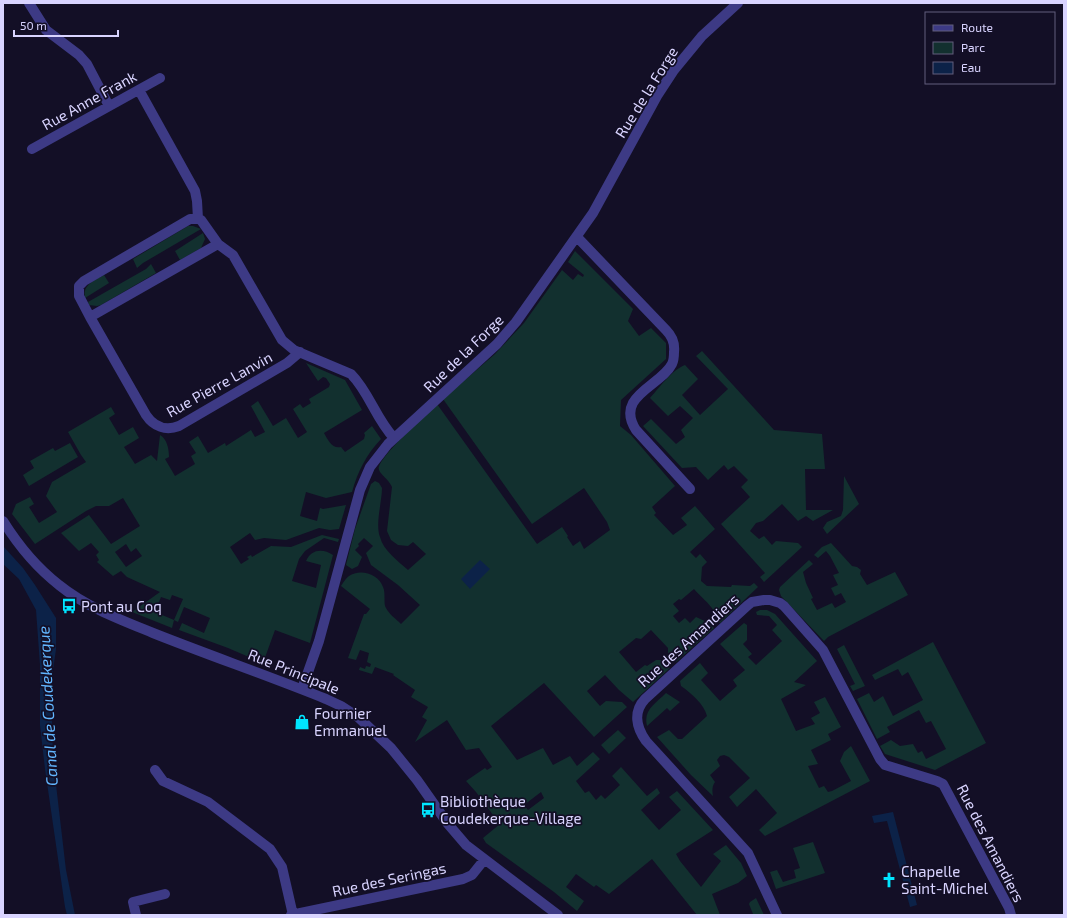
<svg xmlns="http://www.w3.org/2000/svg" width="1067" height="918" font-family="'Exo 2',sans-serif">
<rect width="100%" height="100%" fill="#130f26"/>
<path fill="#12302f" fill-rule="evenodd" d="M188,226h5l8,3 -58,34 -6,5 -4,-9z
M203,233l2,6 -4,9 -21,12 -5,-9z
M575,251l58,58 -5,12 11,15 12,-8 15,15v16l-45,41 -1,26 11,9 44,51 -23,21 4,6 -2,2 19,20 14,-10 -6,-7 14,-12 20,23 -25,23 6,6 4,-4 7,8 -5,5 -1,14 6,5 24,1 1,-2 18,1 4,-3 4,4 -38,36c-4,-4 -4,-7 -6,-12 -5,-8 -14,-15 -20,-22l-13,11 -2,-1 -6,5 6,7 -6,5 6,7 6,-5 5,5 6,-6 13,6 5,5 -38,34 -8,-9v-5l-17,-18 -10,9 -5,-1 -17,14 17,20 9,-7 2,1 9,-6h6l8,8 -37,34 -14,-12 -14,-15 -18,16 13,15 6,-5 16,1 5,5 -33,30 -50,-54 -53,43 26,34 26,-12 10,17 17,-9 7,10 16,-14 7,7 -24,22 9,12 4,-2 7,9 5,-5 4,4 15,-14 -8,-9 9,-9 26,29 10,-8 3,5 -19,17 18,20 22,-20 -12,-13 8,-6 36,39 -37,24 4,7 21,26 20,-26 -8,-7 13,-9 15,18 6,13 -9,7 -26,11 8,21h-23l-45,-56 -43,35 -13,-9 -2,2 -18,-13 -10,13 18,14 -7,10 -23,-19 -68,-49 -3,-5 28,-23 -1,-2 -6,4 -2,-2 -6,4 -20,-27 -10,-11 19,-13 2,2 5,-3 -13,-19 -13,2 -19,-30 -32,22 12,-22 -5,-3 6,-10 -17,-10 4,-7 -22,-15 1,-1 -19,-7 -3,7 -13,-4 1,-3 5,2 1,-3 4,1 1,-3 -4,-2 2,-9 -9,-3 -4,10 -8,-2 16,-44h2l4,-5 -29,-23c2,-3 5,-8 8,-10 11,-8 30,-2 34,11 3,6 0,17 3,21 3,6 10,11 15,16l19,-19 -22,-20 -27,-20 -5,-12 7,-7 -9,-8 -6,6 1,2 -4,4 7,7 -4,9 -6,3 -6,-4 9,-36 16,-45 4,-3 4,2 3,5c0,14 -7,36 -2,49 3,13 18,24 28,33l18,-16 -13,-12 -5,4 -10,-1 -7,-5 -4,-9 5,-44c-3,-7 -11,-12 -13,-17 -4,-10 49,-57 58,-66l100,140 25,-17 6,9 -1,1 6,9 7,-5 4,8 26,-19 -3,-8 -23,-34 -52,36 -89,-125 52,-45 29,-31 38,-53 11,10 5,-6 5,3 1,-2 -16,-13zM541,792l3,6 -16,12 -4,-5z
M151,264l5,9 -55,32 -4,1 -8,-1 -1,-3 58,-33z
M104,275l5,8 -24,15c-3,-13 10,-18 19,-23z
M702,351l72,79 48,4 3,35h-20l1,41h27l-20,11 -7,-5 -8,5 -16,-17 -19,17 -7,2 -6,8 9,8 5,-3 8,9 4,-4 22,2 4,4 -38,35 -4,-5 5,-4 -44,-49 29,-27 -9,-10 7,-7 -14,-14 -6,4 -4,-5 -16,15 -12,-13 -14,1 -39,-42 8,-7 25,25 9,-7 -4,-7 12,-12 -13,-12 -12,10 -18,-18c9,-10 22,-28 35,-33l13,14 -16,16 18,20 28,-26 -32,-33z
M306,363l39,17 17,30 -38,23c4,7 8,16 17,14l4,5 19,-13 1,-4 -1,-2 8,-7 9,13c-15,16 -23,32 -29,53l-26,6 -20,-6 -6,24 17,5 3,-13 3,1 23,-4 -7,24 -9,1 -11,-2 -33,12 -22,-2 -9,2 -5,-7 -20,14 11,17 8,-5 -2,-2 4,-2 1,2 19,-11 20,1 31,-12 17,4 -1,3 -14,-4 -19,13 -6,8 -7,22 24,7 5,-23 -15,-4c5,-12 17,-13 27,-6l-23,88 -35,-13 -12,33 -35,-15 -49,-18 3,-7 22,10 6,-15 -26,-11 -6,15 -4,-2 -2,8 -40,-16 28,-20 -33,-15 -6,-6 -8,5 -16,-14 2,-2 -3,-5 3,-3 -8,-9 -12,8 -18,-18 28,-18 22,29 29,-18 -17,-28 -14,8h-13l-10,5 -51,33 -23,-30 4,-10 14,-7 4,7 -5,3 10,16 18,-11 -11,-16 6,-14 34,-20 -5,-7 -13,-23 43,-25 4,7 -6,4 10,17 14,-8 6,11 -15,9 11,17 16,-9 6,6 3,-26c7,4 9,14 9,22l-4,2 10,17 20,-12 -4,-8 5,-3 -7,-11 9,-6 10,17 17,-10 1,3 25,-16 4,7 10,-5 -14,-26 7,-5 15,25 13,-8 12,20 9,-6 -14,-23 7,-5 3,4 8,-5 -2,-4 20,-12 1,-3 -4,-6 -3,-1 -5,4zM126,544l5,8 5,-4 6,8 -16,11 -11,-15zM172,595l11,4 -9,21 -19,-8 6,-15 9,3z
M70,443l8,14 -49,29 -6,-11 11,-7 -4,-7 23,-13 2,3z
M844,476l15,28 -32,30 -4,-6 4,-6 14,-6 2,-6z
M831,543l21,23 5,1 4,3 -1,4 7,11 28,-13 13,23 -80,42 -4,4 -43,-45 -2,-6 1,-3 29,-27 4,4 -10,8 3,11 7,15 -2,1 6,11 15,-7 3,5 11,-6 -5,-9 -6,3 -4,-8 7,-3 -5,-10 6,-2 -9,-17 -4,-5 -8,7 -4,-3 8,-8z
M760,610h7l8,4 42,47 -23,21 12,3 -25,14 15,32 19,-7 -4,-6 9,-5 -6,-11 11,-5 16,30 -13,7 3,6 -20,10 7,14 -10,2 11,22 5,-2 4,6 4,-1 19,-10 -11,-20 4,-9 7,-6 19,35 -105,55 -6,-6 18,-17 -21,-24 -19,18 -8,-10 21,-19 -21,-21 -5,-2 -4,1 -3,4 3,6 -10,9 5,7c-3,4 -3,9 -2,14l-22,-21 -34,-38 12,-7 9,9h4l25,-23c-3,-12 -16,-23 -26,-30l-1,-5 20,-18 8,10 -7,7 19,21 17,-15 -4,-6 12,-10 -25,-26 24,-21 3,2v15l-4,4 9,10 -4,3 8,8 26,-24 -10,-11 5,-5 -8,-9 -12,-1 -1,-3z
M933,642l53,101 -51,27 -50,-16 -5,-8 11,-6 9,6 13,-2 5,9 4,-2 4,8 20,-10 -15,-28 -5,2 -7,-13 -32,17 3,5 -13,7 -20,-40 12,-6 5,9 9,-6 10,20 30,-16 -15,-28 -6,4 -4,-7 -23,11 -3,-5z
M844,645l21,41 -12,5 -3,-5 5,-2 -18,-35z
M666,693l14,9 -10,9 -3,-3 -20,18c-4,-16 8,-22 19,-33z
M618,730l8,8 -17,16 -8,-9z
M813,842l12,31 -49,16 -6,-17 7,-2 6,12 13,-4 -2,-8 6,-2 -7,-20z
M756,898l8,17 -11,-1 -4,-10 1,-2z"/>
<path fill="#0c2248" d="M3,546l20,22 12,17 21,33v31l-5,36 2,74 13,111 9,45h-8l-2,-8 -20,-138 -5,-44v-60l-4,-55 -17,-31 -16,-15z
M480,560l10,9 -20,20 -9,-10z
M893,812l24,93 -7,2 -23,-86 -13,2 -2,-7z"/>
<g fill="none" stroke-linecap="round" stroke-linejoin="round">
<path stroke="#3d3a85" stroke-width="10" d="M29,3l17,27 33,25 8,9 22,42
M139,90l56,101 2,10 1,18
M32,149l128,-71
M577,237l89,93c6,6 9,13 8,22 0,4 0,8 -2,12 -11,22 -58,32 -36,66l54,59
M218,244l-128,73 -11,-21v-10l5,-5 106,-62h8l3,1 17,24 15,11 49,85 12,10 57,24c18,18 25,45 43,64
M90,317l56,98c8,12 20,16 33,11l108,-63 13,-11
M3,521c15,24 34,47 56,64 27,22 62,35 94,48 58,23 116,43 173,66l15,7 17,11 33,31 26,32 31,44 18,21 92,70
M302,689l17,-48 41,-151 10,-23 18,-23 109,-100 19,-22 77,-109 64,-117 17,-26 28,-34 36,-33
M155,770l8,11 45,21 62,47 12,18 11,48
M136,915l-3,-13 32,-8
M291,915l172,-36 9,-4 12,-15
M777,915l-29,-62 -102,-112c-10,-14 -13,-29 -1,-42l103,-94 4,-3 12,-2h6l10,3 4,3 39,44 57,109 5,6 52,16 6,3 66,124 2,7"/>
</g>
<defs>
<g id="bus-bare" transform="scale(1.2)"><path d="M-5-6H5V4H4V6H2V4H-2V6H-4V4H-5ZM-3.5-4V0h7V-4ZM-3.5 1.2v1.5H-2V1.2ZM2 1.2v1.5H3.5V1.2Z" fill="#00e5ff" stroke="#130f26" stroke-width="2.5" paint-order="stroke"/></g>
<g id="shop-bare" transform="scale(1.2)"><path d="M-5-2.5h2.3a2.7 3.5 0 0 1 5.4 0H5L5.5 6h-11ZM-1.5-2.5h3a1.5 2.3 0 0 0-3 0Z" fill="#00e5ff" stroke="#130f26" stroke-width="2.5" paint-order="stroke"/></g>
<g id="church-bare" transform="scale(1.2)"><path d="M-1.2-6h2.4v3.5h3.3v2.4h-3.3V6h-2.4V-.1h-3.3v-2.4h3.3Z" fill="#00e5ff" stroke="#130f26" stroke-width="2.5" paint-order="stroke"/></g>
</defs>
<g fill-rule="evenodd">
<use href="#bus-bare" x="69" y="606"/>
<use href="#shop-bare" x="302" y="722"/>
<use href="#bus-bare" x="428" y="810"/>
<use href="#church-bare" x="889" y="880"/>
</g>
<g text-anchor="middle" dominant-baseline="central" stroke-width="3.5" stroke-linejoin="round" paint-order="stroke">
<g font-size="15" fill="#d9d4ff" stroke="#130f26">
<text transform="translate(646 92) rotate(-58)">Rue de la Forge</text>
<text transform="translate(89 100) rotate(-29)">Rue Anne Frank</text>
<text transform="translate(463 353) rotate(-44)">Rue de la Forge</text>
<text transform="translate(219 384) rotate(-29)">Rue Pierre Lanvin</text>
<text transform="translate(688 640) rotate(-42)">Rue des Amandiers</text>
<text transform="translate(294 671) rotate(22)">Rue Principale</text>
<text transform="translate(991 843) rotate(63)">Rue des Amandiers</text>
<text transform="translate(389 879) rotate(-12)">Rue des Seringas</text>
</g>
<g font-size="15" fill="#d9d4ff" stroke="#130f26" text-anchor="start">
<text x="81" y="606">Pont au Coq</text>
<text x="314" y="713">Fournier<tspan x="314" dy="17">Emmanuel</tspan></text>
<text x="440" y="801">Bibliothèque<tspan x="440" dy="17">Coudekerque-Village</tspan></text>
<text x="901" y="871">Chapelle<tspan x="901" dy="17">Saint-Michel</tspan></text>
</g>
<g font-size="16" font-style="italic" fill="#62b6ff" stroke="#130f26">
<text transform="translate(47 706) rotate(-93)">Canal de Coudekerque</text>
</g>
</g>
<rect width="1067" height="918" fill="none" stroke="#d9d4ff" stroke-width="8"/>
<rect x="925" y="12" width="130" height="72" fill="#130f26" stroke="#625e7d"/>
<rect x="933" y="25" width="20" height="6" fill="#3d3a85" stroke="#625e7d"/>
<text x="961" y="32" font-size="12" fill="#d9d4ff">Route</text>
<rect x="933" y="42" width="20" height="12" fill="#12302f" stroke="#625e7d"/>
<text x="961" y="52" font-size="12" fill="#d9d4ff">Parc</text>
<rect x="933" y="62" width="20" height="12" fill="#0c2248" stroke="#625e7d"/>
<text x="961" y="72" font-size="12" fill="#d9d4ff">Eau</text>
<path d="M14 30v6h104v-6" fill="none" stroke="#d9d4ff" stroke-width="2"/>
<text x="20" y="30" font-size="12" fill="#d9d4ff" stroke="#130f26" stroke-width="3" paint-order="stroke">50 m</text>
</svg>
